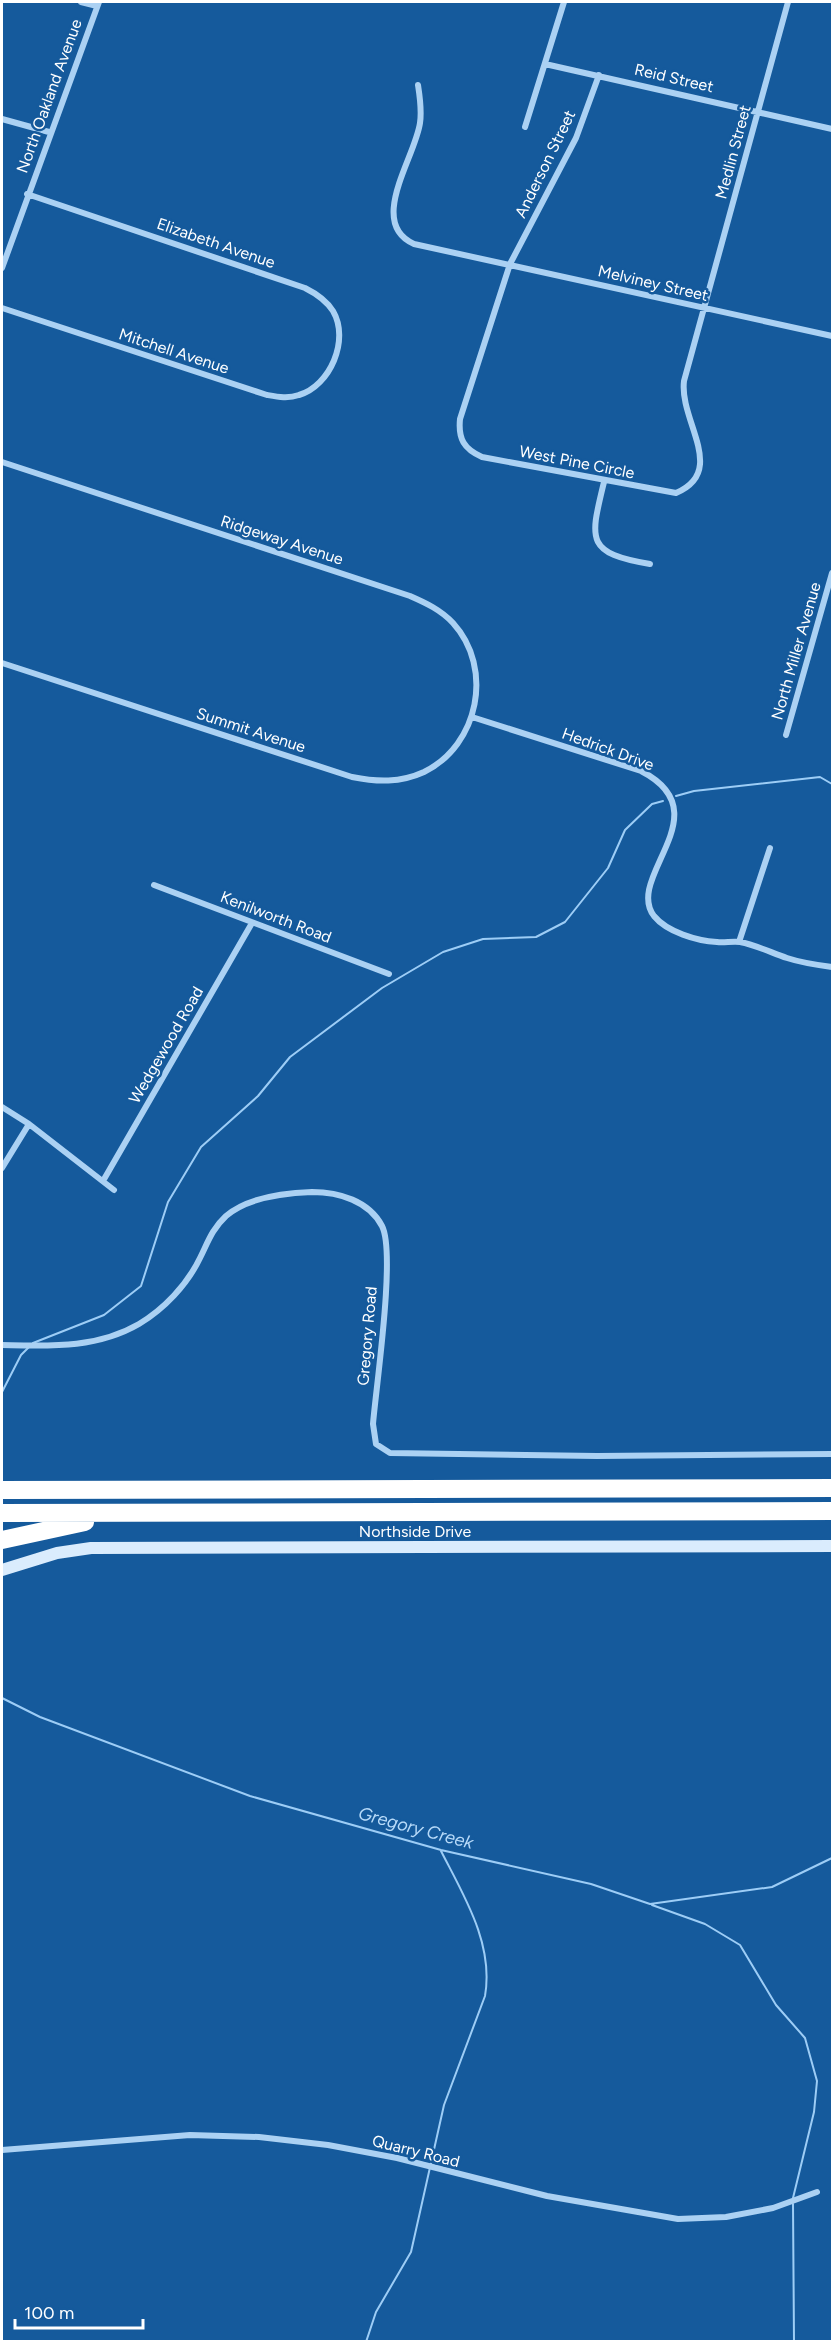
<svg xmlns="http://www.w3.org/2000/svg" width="834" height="2343" font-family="Figtree,sans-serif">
<rect width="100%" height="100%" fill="#155a9c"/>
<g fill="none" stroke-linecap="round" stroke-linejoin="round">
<path stroke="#9dcdf6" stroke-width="2" d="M676,796l18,-5 126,-14 12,7
M33,1343l71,-28 37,-29 27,-84 33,-55 57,-51 32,-39 92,-69 61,-36 40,-13 53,-2 29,-15 43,-54 17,-38 27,-26 11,-3
M2,1392l19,-37 8,-8
M2,1698l38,19 210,79 191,54 150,34 59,20 122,-17 60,-29
M652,1905l53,19 35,21 36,60 29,33 12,43 -3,31 -21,86
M793,2204l1,138
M366,2342l10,-30 35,-60 33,-147 41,-109c9,-52 -21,-100 -44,-145"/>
<path stroke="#abd1f3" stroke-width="6" d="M81,2l16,4
M545,64l287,65
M599,75l-23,63 -66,126 -50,155c-2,20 4,30 22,38l194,36c52,-22 3,-72 8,-112l104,-379
M418,85c2,13 4,25 2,38 -5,35 -53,100 -6,121l418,92
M2,119l47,13
M525,127l39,-125
M2,268l97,-266
M2,308l265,87c11,2 21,4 32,0 31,-9 51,-55 34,-84 -7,-11 -16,-17 -28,-23l-278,-94
M2,462l408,134c16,7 31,14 43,27 41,45 26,122 -29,149 -24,11 -47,10 -72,5l-350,-114
M604,482c-14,58 -19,71 46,82
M472,717l169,54c82,42 -17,106 13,145 13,16 43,25 63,26 7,1 15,-1 23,0 16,3 32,11 47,16 15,5 30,7 45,9
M786,735l46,-162
M154,885l235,89
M739,942l31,-94
M2,1107l27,17 85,66
M2,1168l27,-44
M103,1181l149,-258
M2,1345c47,1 94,4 137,-21 25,-15 48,-39 61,-66 8,-16 12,-29 26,-42 22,-19 58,-23 86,-24 27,0 57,9 70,34 14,27 -6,161 -9,198l3,20 14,9 207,3 235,-2
M2,2150l188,-15 69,2 69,8 69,13 150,38 131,23 48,-2 47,-9 44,-16"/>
<path stroke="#daecfd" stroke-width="12" d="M2,1570l55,-17 34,-5 741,-2"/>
<path stroke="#fff" stroke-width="18" d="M2,1490l830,-2
M2,1513l830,-2
M2,1540l83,-18"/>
</g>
<g text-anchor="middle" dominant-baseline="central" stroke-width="5" stroke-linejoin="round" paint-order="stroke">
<g font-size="16" fill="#fff" stroke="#155a9c">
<text transform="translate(674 78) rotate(13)">Reid Street</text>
<text transform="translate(49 96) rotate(-70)">North Oakland Avenue</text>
<text transform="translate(733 152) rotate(-75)">Medlin Street</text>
<text transform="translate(545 164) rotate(-64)">Anderson Street</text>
<text transform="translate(216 243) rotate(19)">Elizabeth Avenue</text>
<text transform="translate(653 283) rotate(13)">Melviney Street</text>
<text transform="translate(174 351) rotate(18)">Mitchell Avenue</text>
<text transform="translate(577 462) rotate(11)">West Pine Circle</text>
<text transform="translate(282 540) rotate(18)">Ridgeway Avenue</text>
<text transform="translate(796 651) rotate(-74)">North Miller Avenue</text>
<text transform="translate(251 730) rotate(18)">Summit Avenue</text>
<text transform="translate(608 749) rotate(20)">Hedrick Drive</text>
<text transform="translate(276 917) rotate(21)">Kenilworth Road</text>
<text transform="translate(166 1045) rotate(-60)">Wedgewood Road</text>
<text transform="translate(367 1336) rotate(-85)">Gregory Road</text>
<text x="415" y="1531">Northside Drive</text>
<text transform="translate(416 2151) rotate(14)">Quarry Road</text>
</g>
<g font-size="18" font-style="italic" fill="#b7daf9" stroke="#155a9c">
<text transform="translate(416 1828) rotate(15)">Gregory Creek</text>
</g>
</g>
<rect width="834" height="2343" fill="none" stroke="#ffffff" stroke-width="6"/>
<path d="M15 2319v9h128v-9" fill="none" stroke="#ffffff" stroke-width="3"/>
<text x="24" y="2319" font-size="18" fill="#ffffff" stroke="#155a9c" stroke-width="4.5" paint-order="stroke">100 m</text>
</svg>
